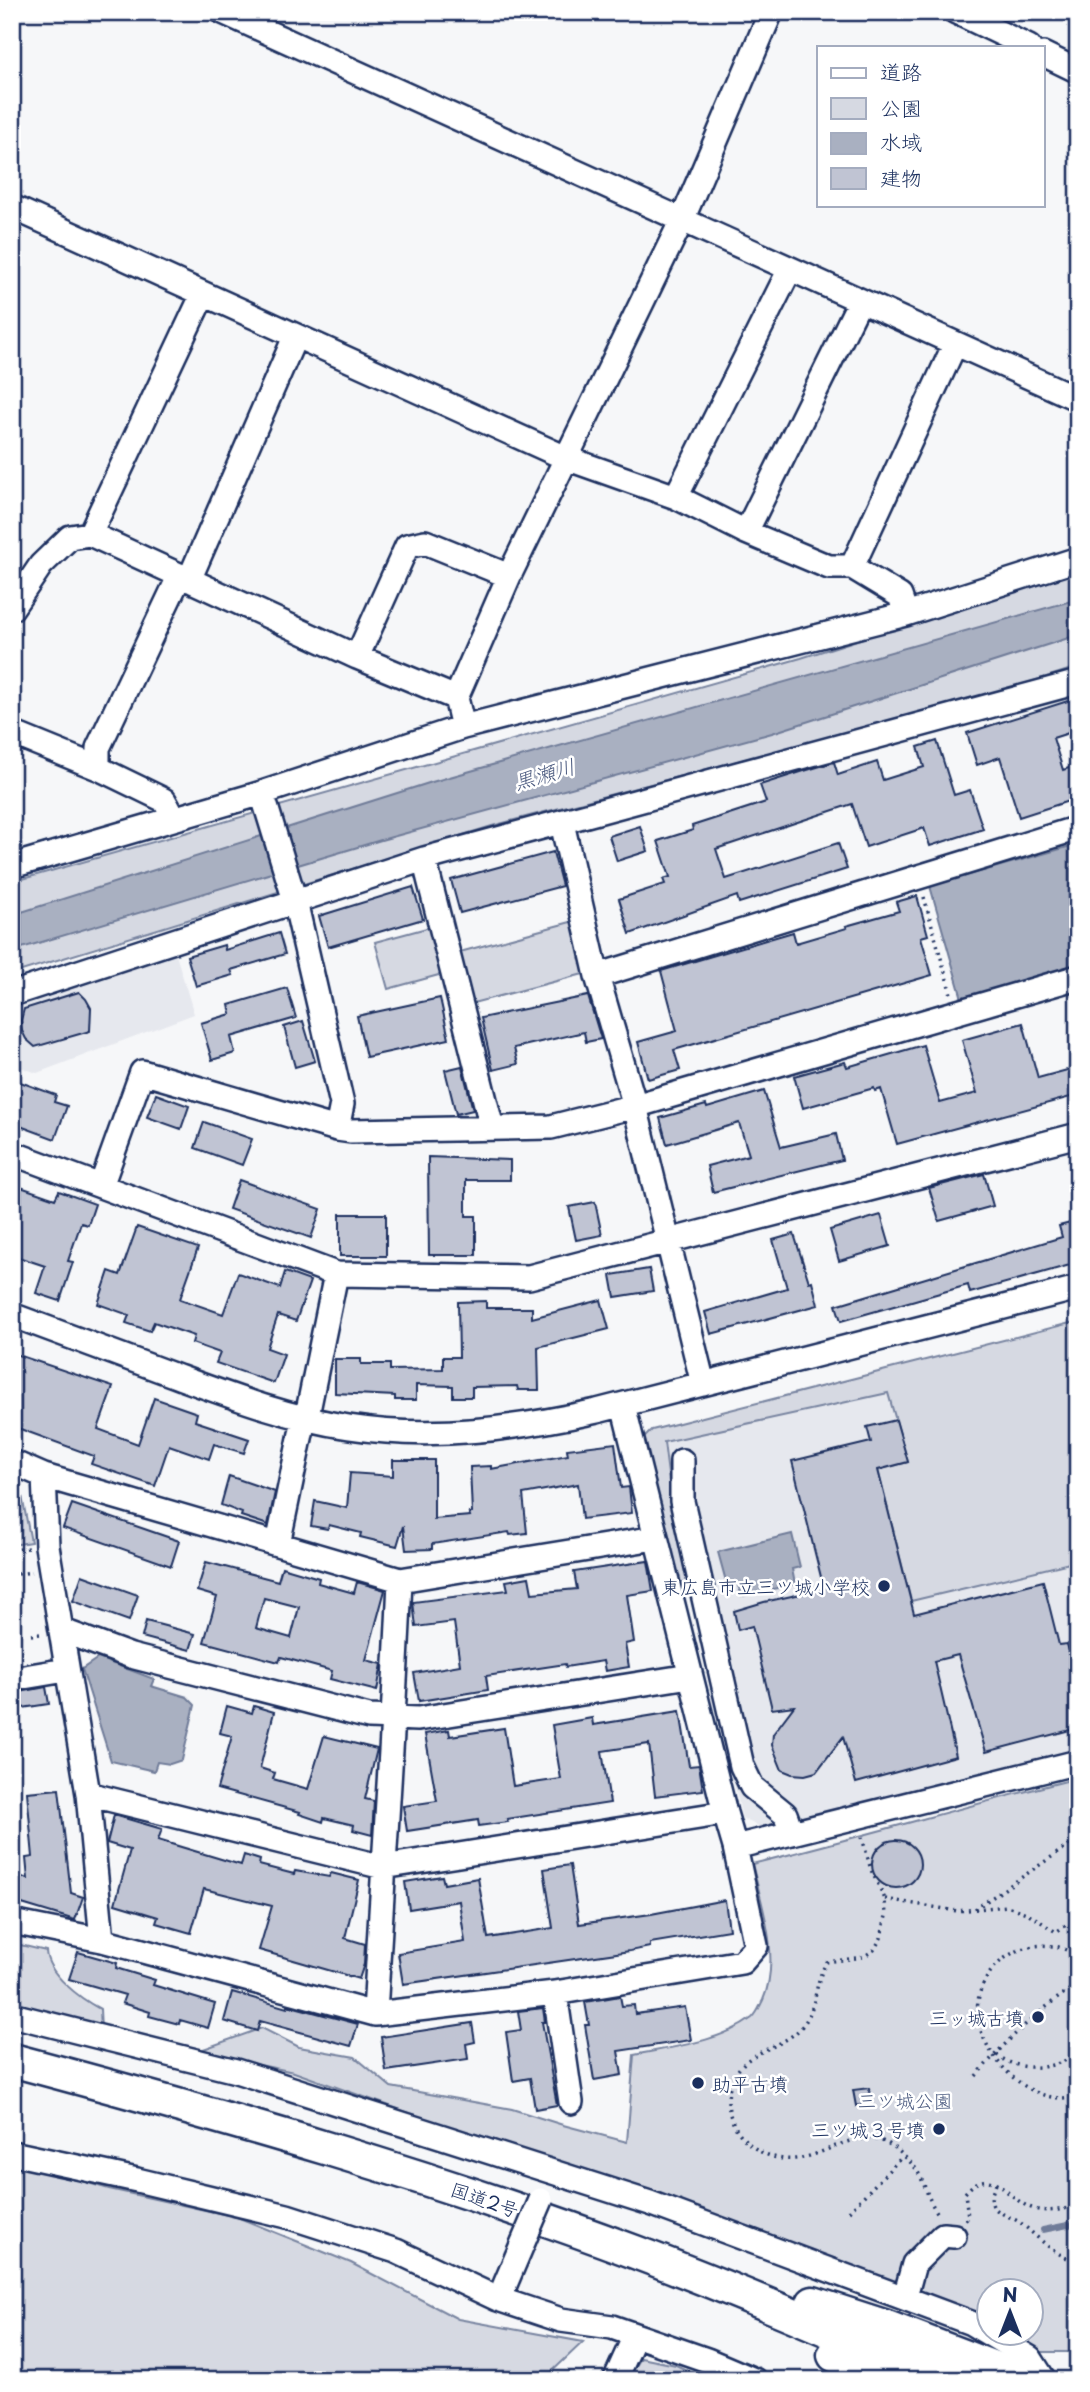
<svg xmlns="http://www.w3.org/2000/svg" width="1090" height="2392" font-family="'Playpen Sans','Klee One',sans-serif">
<rect width="100%" height="100%" fill="#f6f7f9"/>
<filter id="ink" filterUnits="userSpaceOnUse"><feTurbulence type="fractalNoise" baseFrequency=".0143" numOctaves="2"/><feDisplacementMap in="SourceGraphic" scale="14" xChannelSelector="R" yChannelSelector="G"/><feConvolveMatrix kernelMatrix="1 2 1 2 8 2 1 2 1" color-interpolation-filters="sRGB"/></filter>
<g filter="url(#ink)">
<path fill="#e6e8ee" d="M174,948l20,66 -157,59 -25,-9v-65z
M1078,1347v403l-318,77 -18,-9 -52,-228 -20,-100 -6,-48 195,-46z"/>
<path fill="#d6d9e2" stroke="#7884a0" stroke-width="2" d="M1078,569v98l-83,26 -503,133 -480,148v-92l789,-224z
M578,920l13,52 -118,31 -13,-51z
M434,926l12,47 -58,16 -13,-47z
M1078,1321v240l-167,40 -33,-131 30,-8 -20,-69 -224,49 6,48 18,92 -4,7 -6,-2 -37,-146 11,-11z
M12,1487l9,4 10,51 -19,3z
M1078,1778v574h-37l-37,-19 26,-1v-42h-42v35l-274,-110 -94,-34 -115,-34 -211,-75 -99,-20 67,-24 37,19 56,10 36,30 121,22 51,16 64,17 7,-87c39,-8 86,-13 118,-37 5,-4 8,-12 11,-18 18,-41 -1,-95 -11,-136 109,-27 217,-59 326,-86z
M12,1785l7,55 -7,21z
M12,1943l34,8c1,23 35,48 54,58l1,21 -89,-18z
M12,2161l97,28 128,28 114,46 107,56 125,23 -40,38h-531z
M641,2358l35,7 31,15h-80z"/>
<path fill="#a9b0c1" stroke="#707c99" stroke-width="2" d="M1078,599v36l-306,98 -391,107 -369,111v-36l420,-133z
M1078,844v124l-115,34 -33,-116z
M792,1534l8,33 -8,2 3,15 -53,12 -5,-13 -10,2 -9,-33z
M98,1658l56,21 -3,7 36,11 8,8 -13,55 -12,4 -13,-2 -3,9 -43,-10 -29,-92z"/>
<g fill="none" stroke-linecap="round" stroke-linejoin="round">
<path stroke="#707c99" stroke-width="6" d="M1043,2230l35,-7"/>
</g>
<path fill="#c0c4d3" stroke="#1b2f5e" stroke-width="2" fill-rule="evenodd" d="M1071,700l7,20v10l-25,8 10,32 15,-5v33l-59,19 -19,-60 -23,8 -10,-32z
M937,741l17,54 16,-5 13,39 -53,17 -6,-18 -58,19 -14,-43 -136,45 10,30 112,-36 9,26 -108,34 -2,-7 -107,38 -11,-35 46,-15 -2,-5 7,-2 -12,-36 35,-11 -1,-4 74,-24 -6,-17 44,-14 30,-9 4,13 39,-13 6,18 41,-13 -6,-20z
M640,826l8,25 -31,10 -8,-25z
M553,852l9,34 -102,27 -9,-33z
M413,887l10,32 -95,28 -9,-31z
M917,896l11,39 -7,2 11,38 -258,75 6,20 -32,9 -10,-37 39,-11 -16,-60 132,-39 3,11 51,-15 -1,-2 53,-15 -3,-9z
M279,933l6,21 -54,16 2,5 -37,11 -9,-30 37,-11 1,5z
M287,988l9,30 -65,19 4,16 -23,7 -11,-37 30,-9 -2,-9z
M79,992l7,7 5,9 -1,23 -55,16 -9,-8 -4,-8 -1,-11 3,-11z
M588,996l13,43 -15,3 -2,-10 -70,16 4,16 -25,6 -12,-52z
M440,998l9,41 -83,18 -9,-41z
M303,1021l12,40 -20,6 -11,-40z
M1023,1023l15,55 40,-11v28l-181,49 -16,-55 -6,2 -1,-3 -71,20 -9,-32 51,-14 2,5 76,-22 17,58 37,-10 -15,-53z
M462,1066l11,44 -17,4 -11,-44z
M12,1079l44,16 -2,7 13,4 -12,33 -43,-16z
M764,1091l17,56 55,-13 6,26 -129,32 -6,-26 42,-11 -10,-32 -72,21 -7,-26 46,-13 1,3z
M156,1094l33,12 -8,23 -34,-12z
M204,1122l48,17 -10,26 -47,-17z
M428,1157l82,3v20h-44v36h10v39h-47z
M984,1174l9,32 -54,15 -10,-33z
M239,1180l82,29 -10,29 -82,-29z
M12,1184l43,15 4,-8 36,13 -7,21 -7,-2 -13,38 5,1 -13,39 -24,-8 9,-27 -33,-11z
M595,1202l7,33 -26,5 -7,-33z
M340,1214h46v42h-46z
M881,1215l9,31 -51,15 -9,-31z
M1078,1221v53l-5,1 -3,-10 -100,28 -2,-8 -127,36 -5,-16 226,-68 -3,-11z
M137,1227l61,21 -18,51 43,15 15,-41 42,15 5,-16 25,9 -14,40 -18,-6 -11,33 17,6 -10,29 -58,-20 4,-10 -28,-10 2,-7 -40,-14 -4,9 -24,-8 3,-8 -31,-11 11,-33 11,4z
M794,1234l15,48 3,-1 6,24 -107,29 -6,-22 82,-24 -14,-48z
M649,1269l4,22 -38,6 -4,-22z
M601,1300l8,29 -71,18 1,43h-21l-1,-4 -45,1v10h-19v-11l-37,-1v15h-21v-4l-60,-3v-34h26v5h29v6l53,-1v-12h16l-1,-55 28,-1v7h46v10z
M12,1353l101,34 -15,42 40,15 16,-46 43,15 -2,8 54,18 -5,14 -30,-9 -5,15 -40,-14 -14,41 -64,-22 3,-8 -82,-30z
M896,1420l12,42 -30,8 36,144 129,-33 16,64 8,-1 11,41v43l-92,24 -28,-97 -24,6 22,95 -100,27 -13,-46 -27,35 -11,3 -13,-1 -10,-4 -10,-25 1,-11 21,-28 -22,3 -20,-83 -14,4 -4,-19 30,-9 60,-13 -32,-128 79,-19 -4,-15z
M615,1443l6,45 8,-1 3,26 -50,6 -4,-35 -55,10 4,39 -17,2 -1,-3 -77,12v5l-26,1 -3,-24 -6,20 -37,-9 1,-4 -32,-8 -1,4 -17,-3 4,-25 32,7 3,-35 43,3v-16h41v59l36,-3 -1,-3h3l-2,-46 21,-1v3l77,-14 -1,-6z
M229,1476l46,16 -7,33 -27,-9 1,-3 -21,-8z
M72,1504l107,37 -8,25 -108,-38z
M648,1561l5,30 -26,4 7,47 -9,2 4,23 -24,4 -2,-10 -37,6 -1,-3 -79,12 2,14 -69,11 -5,-28 46,-8 -6,-43 -38,5 -3,-25 95,-12 -2,-9 23,-4 3,16 45,-4 -3,-17z
M206,1562l72,19 4,-14 37,11 -1,5 36,10 3,-11 28,8 -19,70 16,4 -5,27 -47,-12 2,-8 -51,-14 -2,5 -75,-20 13,-45 -20,-6zM264,1598l35,9 -8,31 -35,-10z
M82,1575l56,20 -9,26 -56,-20z
M146,1621l49,13 -5,16 -48,-13z
M46,1687l3,17 -27,4 -2,-16z
M227,1706l25,7 2,-7 20,6 -14,56 15,5 -2,6 35,10 16,-53 53,13 -12,50 9,2 -2,34 -19,-5 1,-5 -30,-7 -1,4 -24,-8 1,-2 -83,-23 15,-53 -12,-3z
M680,1711l9,55 10,-1 4,25 -48,6 -6,-52 -47,7 8,52 -103,16 1,3 -29,4 -1,-6 -71,11 -4,-25 34,-5 -12,-67 24,-4 1,6 54,-8 9,58 48,-7 -9,-54 40,-7 1,7z
M59,1789l12,104 12,4 -8,23 -63,-19 7,-25 9,3 -2,-21 7,-1 -6,-65z
M114,1815l48,14 -4,11 83,25 3,-10 16,5 -1,5 35,9 1,-3 34,6 2,-4 28,7 -14,58 20,6 -1,20 -5,15 -100,-29 13,-44 -68,-17 -13,44 -35,-10 2,-6 -43,-13 15,-54 -23,-7z
M872 1864a24 24 0 1 1 48 0a24 24 0 1 1-48 0Z
M570,1865l9,59 72,-10 74,-14 4,30 -79,13v4l-20,4 -227,33 -5,-31 67,-11 -6,-41 -50,8 -4,-27 37,-6 2,8 34,-6 10,60 65,-10 -9,-59z
M78,1952l39,11 -1,5 39,12 -2,5 62,19 -7,24 -28,-8 -1,4 -30,-8 1,-4 -28,-9 3,-8 -56,-16z
M232,1992l55,16v-3l71,19 -7,22 -91,-25 -3,10 -33,-10z
M620,1996l2,10 12,-1 1,9 50,-7 6,33 -73,11 4,24 -28,5 -9,-55h4l-4,-23z
M543,2008l2,14h-3l15,83 -22,4 -5,-31 -17,3 -7,-49 15,-2 -3,-19z
M472,2023l3,19 -9,2 2,15 -82,12 -5,-34z
M869,2088l2,15 -15,3 -3,-16z"/>
<g fill="none" stroke-linecap="round" stroke-linejoin="round">
<g stroke="#1b2f5e" stroke-width="28">
<path id="minor" d="M223,12l855,387
M956,12l73,35
M1043,54l35,17
M12,207l554,251 110,39 70,35 83,35h23
M676,497l114,-228
M746,532l114,-231
M90,534l267,123 99,41
M189,580l106,-243
M12,608l29,-43 29,-28 20,-3 113,-240
M906,614l-6,-18 -48,-29 103,-223
M357,657l50,-111 18,-4 84,34
M463,727l-7,-29 53,-122 173,-356 89,-208
M12,733l86,35 66,32 10,18
M98,768v-20l82,-173
M262,793l33,108 47,203 -5,25
M562,823l35,153 38,130 68,278
M424,859l68,269
M12,866l250,-73 201,-66 443,-113 172,-55
M597,976l481,-148
M12,994l412,-135 654,-177
M12,1153l324,121 193,3 549,-142
M101,1186l41,-114 195,57 14,2 200,-4 84,-21 443,-129
M12,1315c55,21 110,41 164,61 57,21 113,42 173,51 84,13 166,2 248,-16l481,-123
M682,1461v40l60,265 10,21 33,27 7,19
M12,1462l32,14 356,104 255,-42
M44,1476l3,70 41,248 14,146
M278,1544l26,-125 5,-13 27,-132
M63,1631l68,25 238,61 49,2 272,-43
M12,1679l54,-9
M88,1794l295,73 342,-54
M735,1847l343,-85
M12,1922l90,18 273,74 180,-21 187,-31 14,-16 -21,-99 -10,-34 -102,-408
M555,1993l16,109
M375,2014c8,-145 19,-289 25,-434
M12,2015l224,56 414,132 321,120 59,35 14,22
M12,2153l125,27 150,36 109,35 102,48 63,21 51,7 95,33 47,20
M905,2297l9,-33 29,-29 11,1
M615,2380l20,-44"/>
</g>
<g stroke="#1b2f5e" stroke-width="37">
<path id="highway" d="M12,2060c210,56 419,115 623,192 104,39 206,83 308,128
M813,2303l71,23 142,54
M834,2355l53,25"/>
</g>
<path stroke="#1b2f5e" stroke-width="3.5" stroke-dasharray="2 5" stroke-linecap="butt" d="M924,897l27,97
M12,1550l16,-2
M18,1574l14,-2
M31,1635l9,-1
M862,1837l9,33 14,29 1,17 -5,22 -7,12 -11,7 -36,5c-13,19 -9,44 -24,63 -20,26 -56,22 -70,54 -19,40 20,84 62,80 32,-3 58,-31 92,-16 8,4 27,21 31,29 8,14 10,29 21,43
M885,1899l72,12 50,-5 22,8 27,18 13,-9 9,11
M975,1909l103,-70
M1078,1949l-5,4c-7,-3 -14,-7 -21,-7 -41,-6 -80,31 -74,72 5,40 56,93 100,77
M997,2055c24,18 58,15 81,-2
M976,2076c30,-35 63,-67 102,-92
M996,2184c-3,7 -7,14 -3,22 6,9 21,11 29,18 18,15 32,31 56,38
M849,2211l54,-55
M966,2220l2,-3 -3,-24c25,-30 40,3 64,14 15,7 34,3 49,-2"/>
<use href="#minor" stroke="#fff" stroke-width="23"/>
<use href="#highway" stroke="#fff" stroke-width="32"/>
<g stroke="#1b2f5e" stroke-width="28" stroke-linecap="butt">
<path id="minor-bridge" d="M504,2287l37,-87"/>
</g>
<use href="#minor-bridge" stroke="#fff" stroke-width="23"/>
</g>
</g>
<g fill="#1b2f5e" stroke="#fff" stroke-width="2.5">
<circle cx="884" cy="1586" r="7"/>
<circle cx="1038" cy="2017" r="7"/>
<circle cx="698" cy="2083" r="7"/>
<circle cx="939" cy="2129" r="7"/>
</g>
<g text-anchor="middle" dominant-baseline="central" stroke-width="5" stroke-linejoin="round" paint-order="stroke">
<g font-size="19" fill="#1b2f5e" stroke="#fff" text-anchor="end">
<text x="870" y="1586">東広島市立三ツ城小学校</text>
<text x="1024" y="2017">三ッ城古墳</text>
<text x="712" y="2083" text-anchor="start">助平古墳</text>
<text x="925" y="2129">三ツ城３号墳</text>
</g>
<g font-size="19" fill="#4a5a7f" stroke="#fff">
<text x="905" y="2100">三ツ城公園</text>
</g>
<g font-size="19" fill="#1b2f5e" stroke="#fff">
<text transform="translate(485 2199) rotate(19)">国道2号</text>
</g>
<g font-size="21" font-style="italic" fill="#4d5c81" stroke="#fff">
<text transform="translate(544 773) rotate(-16)">黒瀬川</text>
</g>
</g>
<rect width="1090" height="2392" fill="none" stroke="#fff" stroke-width="42"/>
<rect x="21" y="21" width="1048" height="2350" fill="none" stroke="#1b2f5e" stroke-width="2.5" filter="url(#ink)"/>
<rect x="817" y="46" width="228" height="161" fill="#ffffff" stroke="#a4acbf" stroke-width="2"/>
<rect x="831" y="68" width="35" height="10" fill="#ffffff" stroke="#a4acbf" stroke-width="2"/>
<text x="880" y="80" font-size="21" fill="#1b2f5e">道路</text>
<rect x="831" y="98" width="35" height="21" fill="#d6d9e2" stroke="#a4acbf" stroke-width="2"/>
<text x="880" y="116" font-size="21" fill="#1b2f5e">公園</text>
<rect x="831" y="133" width="35" height="21" fill="#a9b0c1" stroke="#a4acbf" stroke-width="2"/>
<text x="880" y="150" font-size="21" fill="#1b2f5e">水域</text>
<rect x="831" y="168" width="35" height="21" fill="#c0c4d3" stroke="#a4acbf" stroke-width="2"/>
<text x="880" y="186" font-size="21" fill="#1b2f5e">建物</text>
<g transform="translate(1010 2312)"><circle r="33" fill="#ffffff" stroke="#a4acbf" stroke-width="2"/>
<path d="M0-5L12 26L0 18L-12 26Z" fill="#1b2f5e"/>
<text y="-10" font-size="19" font-weight="bold" text-anchor="middle" fill="#1b2f5e">N</text>
</g>
</svg>
